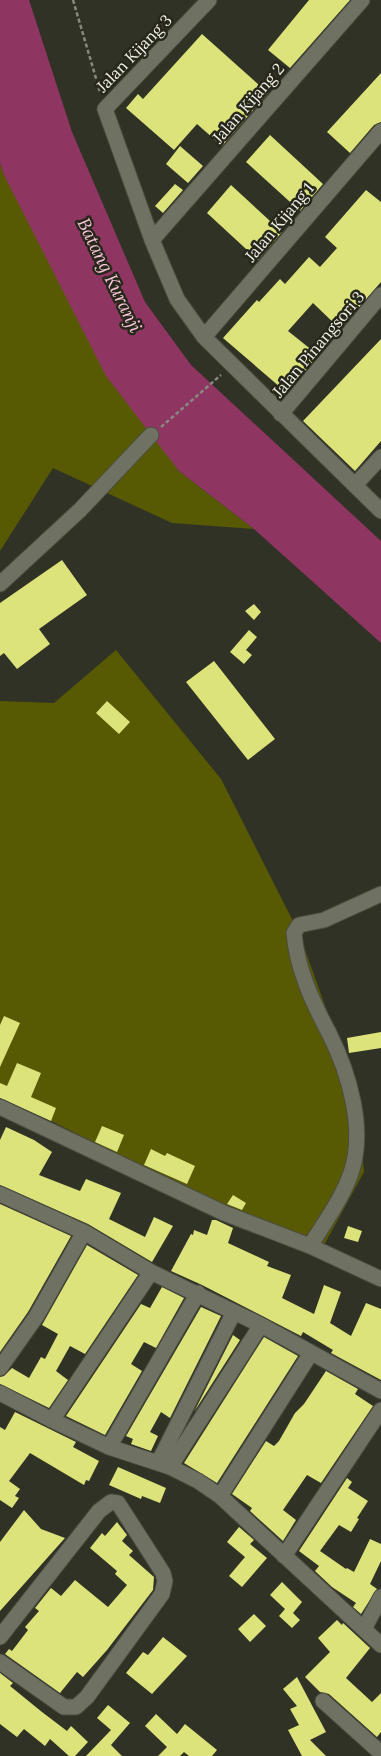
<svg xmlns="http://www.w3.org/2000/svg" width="381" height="1756" font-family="Lora,serif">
<rect width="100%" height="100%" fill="#303225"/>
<path fill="#575a03" d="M0,163l3,10 176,298 75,58 -82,-6 -119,-55 -53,83z
M116,650l105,129 78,154 58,162 7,77 -46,84 -318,-161v-394l54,2z"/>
<path fill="#8e3562" d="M0,0h29l43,132 73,170 46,63 190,176v102l-127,-114 -75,-58 -73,-95 -103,-203 -3,-10z"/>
<path fill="#dce37a" d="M309,0h41l-60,68 -22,-18z
M202,34l66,59 -46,53 -25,-22 -23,26 -48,-42 12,-14 5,5z
M381,73v49l-7,3 -24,28 -23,-21z
M270,135l53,49 -23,27 -54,-49z
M180,146l23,20 -15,17 -22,-19z
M175,184l8,6 -20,23 -8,-7z
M231,185l51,47 -24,28 -51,-47z
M366,190l15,12v80l-41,47 -27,-26 -25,28 30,24 -31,38 -64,-55 34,-38 2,2 21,-23 5,5 24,-27 11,10 17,-19 -12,-11z
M381,339v102l-26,30 -52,-50z
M62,560l25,35 -48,34 11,15 -33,25 -13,-16 -4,3v-53z
M254,604l7,8 -7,8 -9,-9z
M249,630l8,7 -11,13 6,5 -8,9 -14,-12z
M214,661l61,78 -27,21 -62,-78z
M107,701l23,21 -11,12 -23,-21z
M4,1016l16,7 -20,44v-42z
M381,1032v16l-32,5 -2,-15z
M17,1063l24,10 -10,24 25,11 -5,13 -51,-23v-15l7,3z
M102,1126l22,9 -7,17 -22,-10z
M6,1127l28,13 18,12 -13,23 41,16 6,-12 35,14 -12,26 36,18 9,-20 19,9 -21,36 -64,-38 -88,-39v-45z
M151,1149l14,7 2,-3 28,13 -8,18 -43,-19z
M233,1195l13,8 -4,7 -15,-6z
M0,1204l71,32 -43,76 -28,40z
M212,1220h4l17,8 -5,15 41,19 -2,4 24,9 -9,23 32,16 10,-29 17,7 -11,31 21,13 15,-33 15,6v71l-50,-27 2,-3 -30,-18 -2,4 -99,-51 -31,-14 20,-37 2,1 1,-5 13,5z
M348,1226l14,5 -4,11 -14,-4z
M87,1245l51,30 -53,79 -15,-8 -14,25 12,9 -19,28 -49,-24v-7l4,-1 8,-8 17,10 12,-21 4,2 13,-25 -16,-9z
M162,1287l22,11 -28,50 -12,-6 -13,22 11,7 -37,64 -39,-19 75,-112 9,4z
M201,1307l20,9 -51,102 -9,-6 -11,20 8,4 -7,15 -20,-7 2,-5 -7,-3z
M233,1335l7,5 -46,72z
M264,1337l34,19 -81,127 -33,-20z
M326,1371l32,18 -3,5 18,12 -52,77 -14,-8 -24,35 13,10 -13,21 -33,-30 2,-3 -20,-14 34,-53 8,5 5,-5 16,-28 9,-9z
M15,1412l61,30 -3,5 26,14 -10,20 -3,-1 -2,5 -54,-32 -21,28 11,8 -5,7 4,2 -7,10 -12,-8v-73l5,3z
M118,1467l48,21 -6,15 -18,-7 -1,3 -32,-14z
M347,1478l5,4 -4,6 20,13 -11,17 2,1 -8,13 -12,-7 -19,26 26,18 1,-1 7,4 16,-33 11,5v17l-11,23 7,5 -16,25 -8,-7 3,-4 -24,-16 -17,-16 4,-5 -20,-15z
M24,1510l17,19 24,9 -65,73v-69z
M117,1522l10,13 -5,6 11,10 -4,4 25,22 -1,13 -46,60 -24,27 -6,-5 -17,21 -55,-39 4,-5 3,2 16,-21 -3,-3 14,-16 -4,-3 16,-20 10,8 14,-16 33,27 19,-22 -12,-11 2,-3 -27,-23 12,-15 3,3z
M239,1527l15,13 -4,4 17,14 -25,29 -13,-11 16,-19 -18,-15z
M282,1582l20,20 -9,11 7,7 -8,8 -13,-12 6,-7 -15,-14z
M254,1614l12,12 -16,16 -12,-13z
M337,1620l5,5 1,-2 27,25 -24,30 26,24 9,-9v39l-4,5 -48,-43 -9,-2 -15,-15 25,-25 -12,-14z
M163,1637l24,19 -35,38 -26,-21 17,-21 5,3z
M0,1673l13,10 -3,3 32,26 25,19 4,-5 17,16 -13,14h-6l-19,-17 -5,7 -21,-17 -7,8 -17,-13z
M297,1677l29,55 -16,8 16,16h-24l-14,-26 11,-5 -9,-16 7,-3 -14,-17z
M108,1705l22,18 -19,22 11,11h-36l25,-26 -14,-12z
M156,1714l21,20 8,-10 32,26 -5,6h-23l-5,-4 -4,4h-22l9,-9 -22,-21z"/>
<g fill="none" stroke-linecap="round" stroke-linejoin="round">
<g stroke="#4c4d42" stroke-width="17">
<path id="minor" d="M209,0l-104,109 47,131 210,-240
M152,240l25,59 27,38 177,174
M204,337l177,-206
M281,414l100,-119
M355,485l26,-28
M0,584l80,-74 71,-75
M0,1107l224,106 86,33 71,33
M0,1194l84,38 67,40 110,53 120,66
M310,1246c14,-23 32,-47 41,-73 15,-44 -2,-100 -22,-140 -17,-32 -32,-64 -35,-100l5,-8 25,-5 57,-26
M0,1368l36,-51 48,-85
M0,1393l52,27 57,27 61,20 28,14 22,15 161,149
M52,1420l99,-148
M109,1447l89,-154
M158,1463l76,-151
M170,1467l91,-142
M220,1496l91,-143
M284,1556l97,-146
M364,1629l17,-32
M0,1637l99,-126 12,-9 7,1 45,70 2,8 -3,13 -75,103 -11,10h-12l-64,-45
M323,1701l58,52"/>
</g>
<path stroke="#88897f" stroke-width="2.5" stroke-dasharray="4 2.5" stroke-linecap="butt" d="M73,0l27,92
M161,427l60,-52"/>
<use href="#minor" stroke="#6f7162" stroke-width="15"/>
</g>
<g text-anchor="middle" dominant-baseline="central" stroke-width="5" stroke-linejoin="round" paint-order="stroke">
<g font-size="16" fill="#f0f1e9" stroke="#27281b">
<text transform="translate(134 53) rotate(-46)">Jalan Kijang 3</text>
<text transform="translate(248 103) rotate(-49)">Jalan Kijang 2</text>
<text transform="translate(279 222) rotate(-50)">Jalan Kijang 1</text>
<text transform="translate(318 344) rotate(-50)">Jalan Pinangsori 3</text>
</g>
<g font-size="18" font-style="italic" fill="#f9c6db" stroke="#27281b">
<text transform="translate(110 275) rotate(64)">Batang Kuranji</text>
</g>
</g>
</svg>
